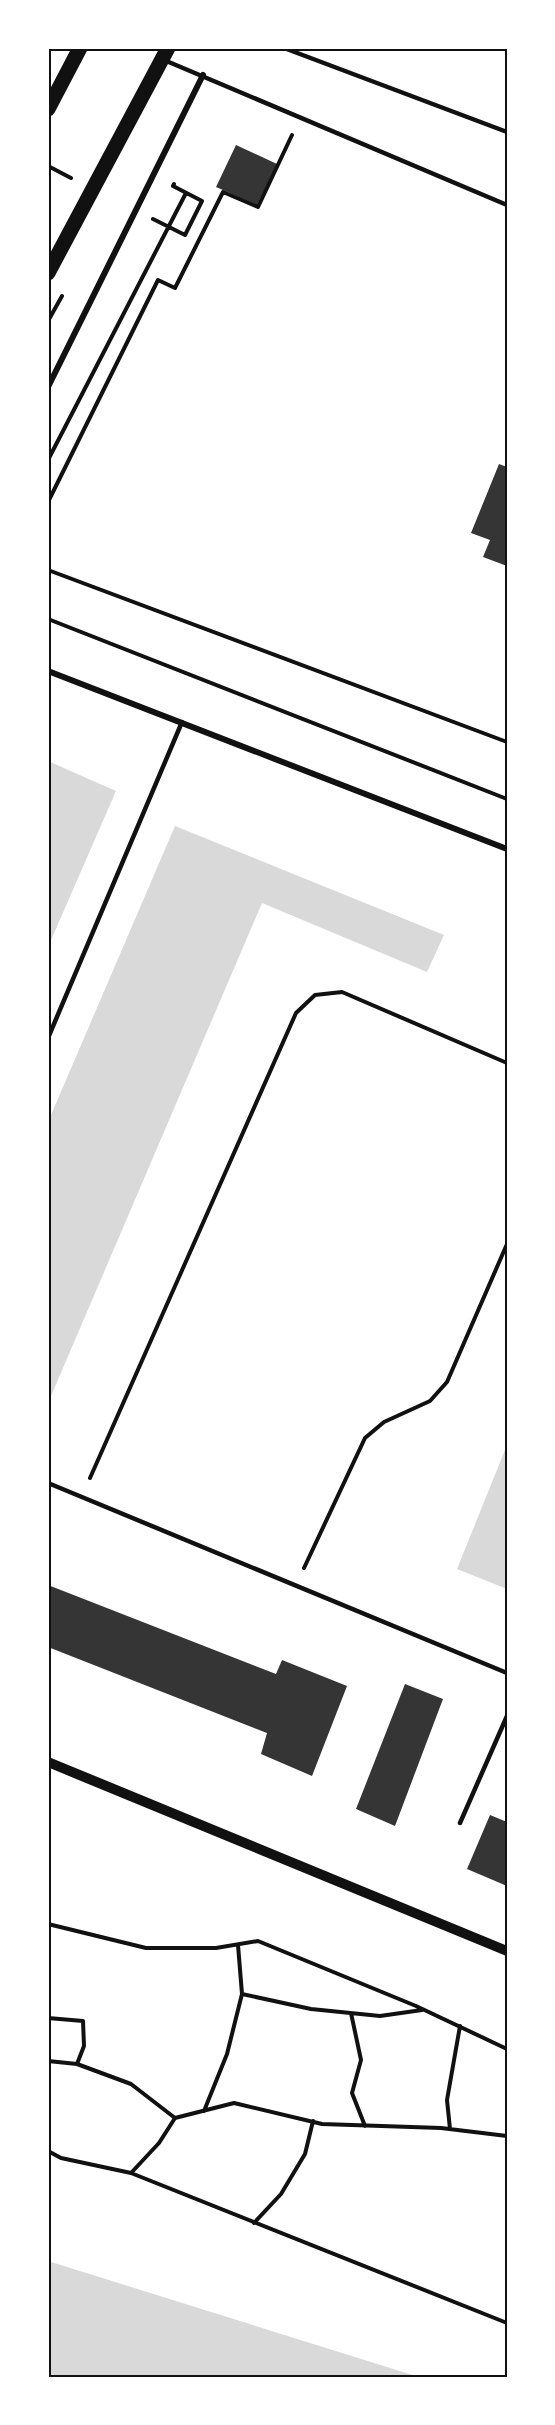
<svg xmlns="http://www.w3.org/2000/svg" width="555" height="2425" font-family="'DM Sans',sans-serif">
<rect width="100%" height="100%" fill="#fff"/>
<path fill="#d9d9d9" d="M48,761l68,30 -68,156z
M175,826l269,109 -17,37 -165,-69 -214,500v-281z
M507,1445v144l-50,-20z
M48,2261l371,116h-371z"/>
<path fill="#353535" d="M236,145l41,19 -20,41 -41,-18z
M499,464l8,3v99l-24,-9 7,-17 -19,-7z
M48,1585l228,89 6,-14 65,26 -35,90 -51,-22 6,-21 -219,-86z
M405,1684l38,15 -48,127 -39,-17z
M490,1815l17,7v64l-40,-17z"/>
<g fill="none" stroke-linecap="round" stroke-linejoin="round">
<path stroke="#111" stroke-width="4" d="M48,166l23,12
M153,219l32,16 17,-34 -29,-15 1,-2
M48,321l14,-25
M48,460l138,-267
M48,502l110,-222 17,8 48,-96 35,15 34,-72
M48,570l459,172
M48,619l459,180
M90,1478l206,-465 19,-18 27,-3 165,71
M304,1568l61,-130 19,-16 46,-21 17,-19 60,-138
M48,1924l98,24h70l42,-7 158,65 91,43
M242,1994l69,15 69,7 42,-6
M351,2013l10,47 -9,33 13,33
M48,2018l35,3 1,25 -7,18 -29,-3
M77,2064l54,20 44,34 -16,25 -28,30
M204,2111l23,-57 15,-60 -4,-49
M175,2118l59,-15 88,21 119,4 66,8
M450,2129l-3,-29 13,-74
M48,2151l13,7 70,15 376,150
M254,2223l27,-29 24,-40 8,-33"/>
<path stroke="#111" stroke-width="4.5" d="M284,48l223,84
M164,60l343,145
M48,1038l134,-316
M48,1483l459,190
M460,1823l47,-107"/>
<path stroke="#111" stroke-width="6" d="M48,387l155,-312
M48,671l459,178"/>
<path stroke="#111" stroke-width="10" d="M48,1762l459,189"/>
<path stroke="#111" stroke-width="15" d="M48,109l32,-61
M48,273l120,-225"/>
</g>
<rect width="555" height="2425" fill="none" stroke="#ffffff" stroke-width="99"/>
<rect x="50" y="50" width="456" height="2326" fill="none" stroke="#111" stroke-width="2"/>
</svg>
